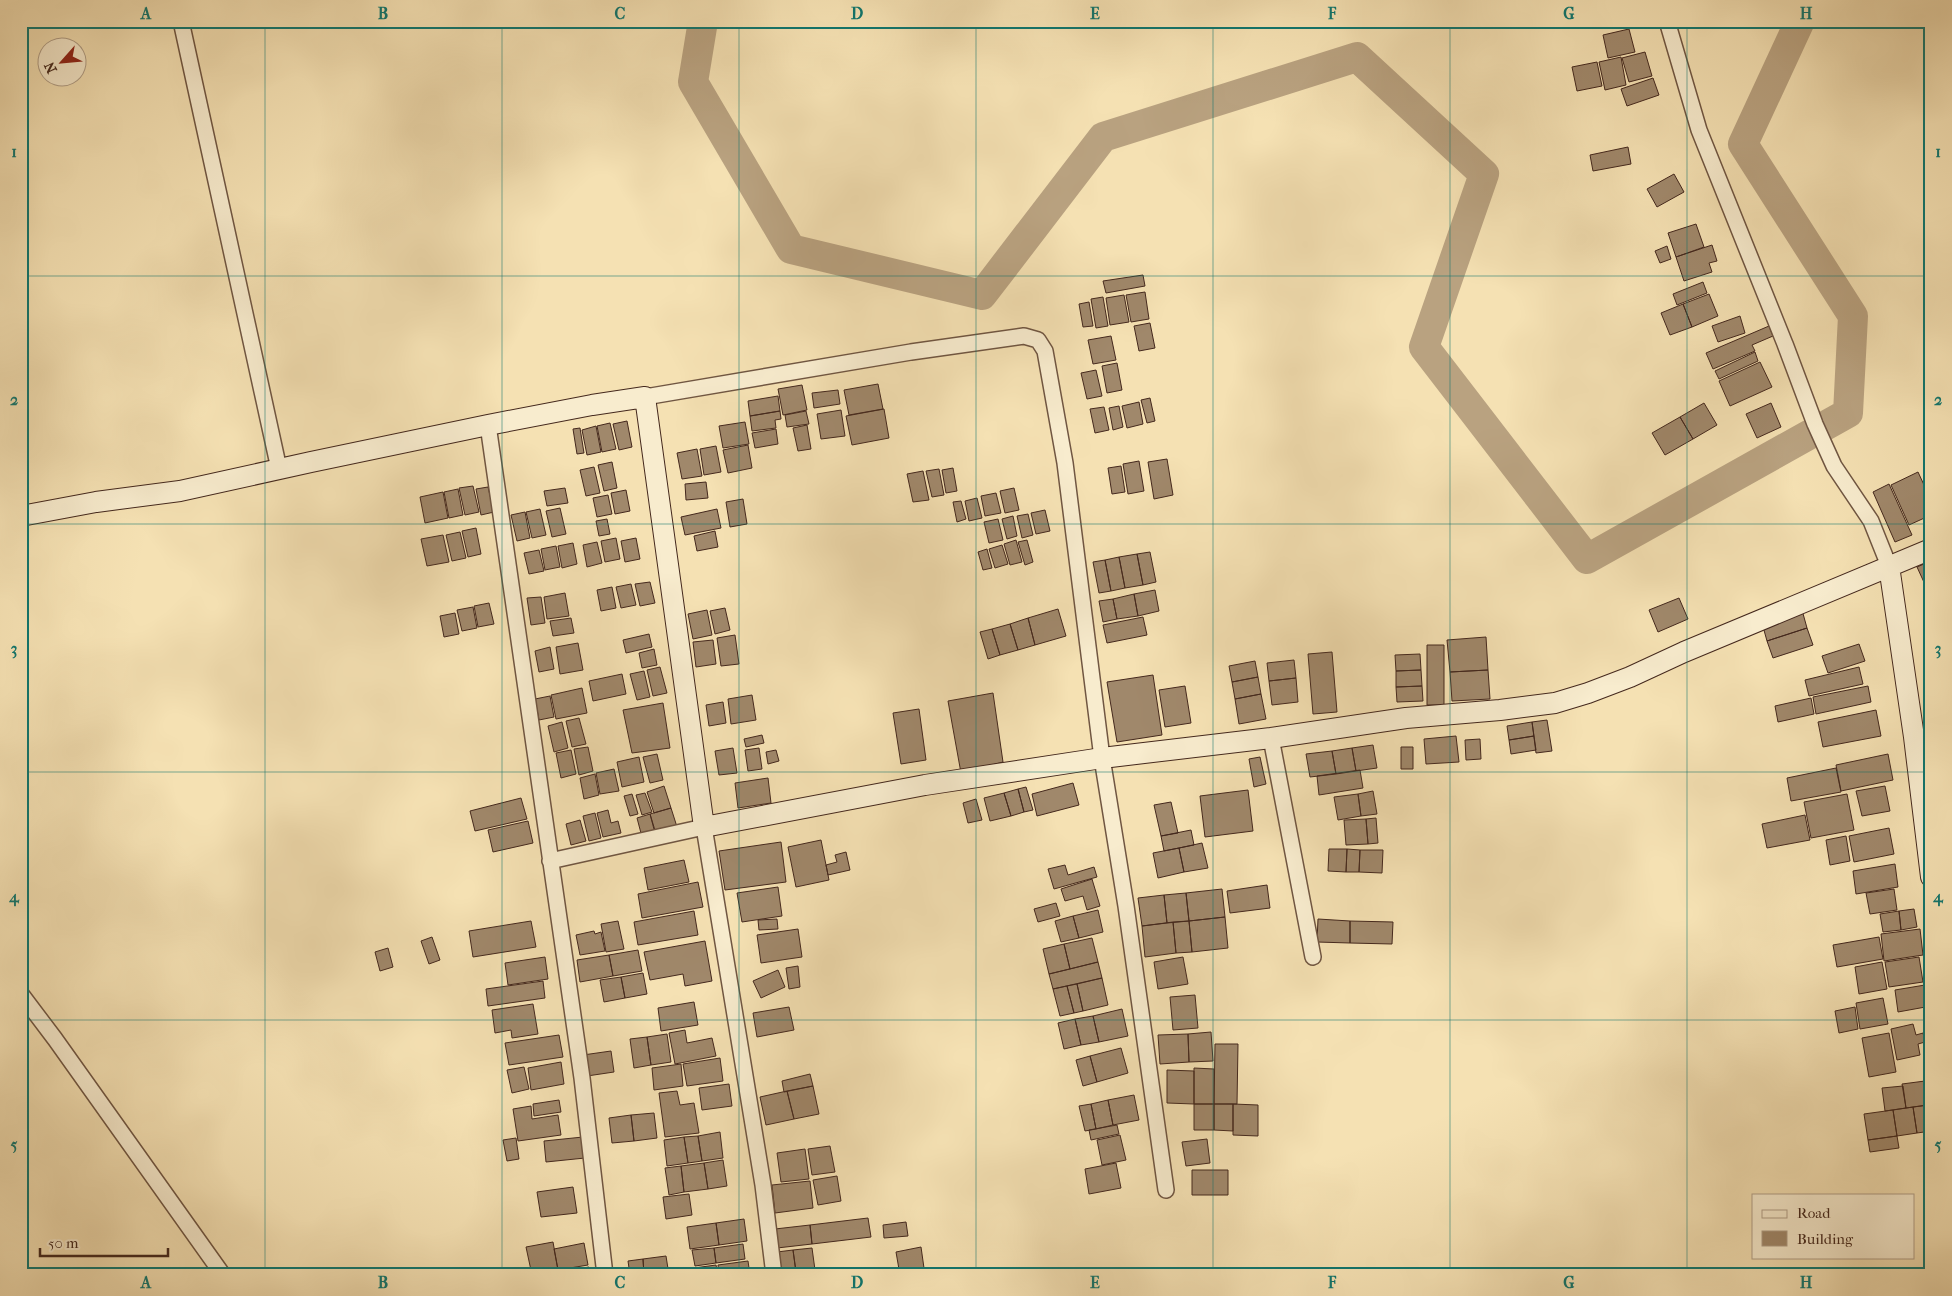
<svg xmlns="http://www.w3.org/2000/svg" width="1952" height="1296" font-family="'IM FELL French Canon',serif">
<rect width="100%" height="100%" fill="#f5e1b3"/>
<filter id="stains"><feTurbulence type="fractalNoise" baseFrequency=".004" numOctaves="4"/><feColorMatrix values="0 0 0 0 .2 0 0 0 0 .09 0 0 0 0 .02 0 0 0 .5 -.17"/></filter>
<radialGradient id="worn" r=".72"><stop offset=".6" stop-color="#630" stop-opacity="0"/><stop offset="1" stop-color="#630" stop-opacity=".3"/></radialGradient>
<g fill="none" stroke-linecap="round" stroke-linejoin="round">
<path stroke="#b9a280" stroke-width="30" d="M703,21l-10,61 98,167 191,46 121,-158 254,-80 127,117 -60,173 163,212 261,-146 5,-97 -110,-172 57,-123"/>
</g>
<path fill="#a0886b" stroke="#44281d" d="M1629,29l6,23 -27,6 -5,-23z
M1645,52l7,24 -23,6 -7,-24z
M1621,57l5,28 -21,5 -6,-28z
M1597,62l5,24 -25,5 -5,-24z
M1653,78l6,17 -32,11 -6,-17z
M1628,147l3,17 -38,7 -3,-16z
M1674,174l10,18 -27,15 -10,-18z
M1696,224l8,23 -28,10 -8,-24z
M1712,245l5,16 -8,2 3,9 -28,9 -8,-24z
M1667,246l4,13 -11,4 -5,-12z
M1143,275l2,11 -39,7 -3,-12z
M1703,282l4,11 -30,12 -4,-11z
M1145,292l4,27 -18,3 -5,-27z
M1709,294l9,22 -26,11 -9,-23z
M1124,295l5,27 -19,3 -4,-27z
M1103,297l5,29 -12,2 -5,-29z
M1089,302l4,24 -10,1 -4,-23z
M1683,304l9,23 -22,8 -9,-22z
M1740,316l5,17 -27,9 -6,-16z
M1150,323l5,25 -16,3 -5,-25z
M1769,326l4,10 -21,9 3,6 -42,18 -7,-16z
M1111,336l5,24 -23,4 -5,-24z
M1755,352l3,9 -39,18 -4,-8z
M1760,362l12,25 -42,19 -11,-25z
M1117,363l5,27 -15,3 -5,-27z
M1096,370l6,26 -15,3 -6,-26z
M878,384l5,25 -34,6 -5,-25z
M802,385l5,25 -24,5 -5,-26z
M838,390l2,14 -26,4 -2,-15z
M778,396l2,15 -30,5 -2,-15z
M1150,398l5,23 -8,2 -6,-23z
M1139,402l4,22 -16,4 -5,-22z
M1704,403l13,22 -24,14 -13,-22z
M1771,403l10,24 -24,11 -11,-24z
M1119,406l4,21 -10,3 -4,-22z
M1104,407l5,23 -14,3 -5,-24z
M884,409l5,29 -37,7 -6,-29z
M841,410l4,26 -24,3 -4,-25z
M780,411l1,8 -6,1 1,8 -24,3 -2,-15z
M806,411l3,13 -22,3 -2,-12z
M1680,417l13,22 -28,16 -13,-22z
M627,421l5,26 -13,3 -6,-26z
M745,422l4,22 -26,4 -4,-22z
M610,423l6,26 -14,3 -5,-26z
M807,425l4,24 -13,2 -5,-23z
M596,426l5,26 -14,3 -5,-25z
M580,428l4,25 -7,1 -4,-25z
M776,429l2,15 -23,4 -3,-15z
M748,445l4,23 -24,5 -5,-23z
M716,446l5,26 -17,3 -4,-26z
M697,449l5,27 -20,3 -5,-26z
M1167,459l6,36 -19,4 -6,-37z
M1139,461l5,30 -16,3 -5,-30z
M612,462l5,26 -13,3 -6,-26z
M1121,466l4,26 -13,2 -4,-26z
M594,467l6,26 -14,3 -6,-26z
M953,468l4,23 -11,2 -4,-23z
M939,469l5,26 -12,2 -6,-26z
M923,471l6,29 -16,2 -6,-28z
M1918,472l13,28v15l-22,10 -18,-40z
M706,482l2,16 -22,2 -1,-16z
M1889,484l23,51 -17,7 -22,-50z
M473,486l6,26 -14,3 -6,-27z
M488,487l6,25 -13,3 -5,-26z
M565,488l3,15 -21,3 -3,-15z
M1014,488l5,22 -14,3 -5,-22z
M458,489l5,26 -14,3 -5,-26z
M626,490l4,21 -15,3 -4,-21z
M443,492l5,26 -23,5 -5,-26z
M996,493l5,20 -16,3 -4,-20z
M608,495l4,19 -15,3 -4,-19z
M977,498l5,20 -13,3 -4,-20z
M743,499l4,25 -17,3 -4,-25z
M961,501l5,18 -9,3 -4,-20z
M560,508l6,26 -14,3 -6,-26z
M540,509l6,26 -14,3 -6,-26z
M717,509l4,19 -36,7 -4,-18z
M1045,510l5,21 -14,3 -5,-21z
M525,512l5,26 -13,3 -6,-26z
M1028,514l5,21 -11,3 -5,-22z
M1013,516l4,20 -10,3 -5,-20z
M607,519l3,15 -11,2 -3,-15z
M998,519l5,21 -14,3 -5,-21z
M476,528l5,26 -13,3 -6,-26z
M715,531l3,16 -21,4 -3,-15z
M460,532l6,26 -14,3 -6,-26z
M443,535l6,27 -22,4 -6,-27z
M616,538l4,21 -15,3 -4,-21z
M636,538l4,21 -15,3 -4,-21z
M1016,540l6,22 -12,3 -6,-21z
M1027,540l6,22 -8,3 -7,-23z
M597,542l5,21 -15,4 -4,-22z
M573,543l4,21 -15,4 -4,-22z
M1002,545l6,19 -13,4 -6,-19z
M556,546l4,21 -15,3 -4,-21z
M987,549l5,19 -9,2 -5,-18z
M539,550l5,21 -15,3 -5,-21z
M1150,552l6,30 -13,3 -6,-31z
M1137,554l6,31 -18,3 -6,-31z
M1119,557l6,31 -14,3 -6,-31z
M1105,560l6,31 -12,2 -6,-31z
M1931,561v28l-3,2 -11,-24z
M650,582l5,21 -15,3 -5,-22z
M631,584l5,21 -15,3 -5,-21z
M612,587l4,21 -15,3 -4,-21z
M1155,590l4,21 -21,5 -4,-22z
M565,593l4,23 -22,3 -3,-22z
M1134,594l4,22 -21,3 -4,-20z
M541,597l4,26 -14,2 -4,-27z
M1679,598l9,21 -30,13 -9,-22z
M1113,599l4,20 -14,3 -4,-21z
M489,603l5,21 -16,3 -4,-21z
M473,607l4,21 -15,3 -5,-21z
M725,608l5,22 -15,4 -5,-23z
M1058,609l8,27 -31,9 -7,-27z
M707,610l5,25 -19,4 -5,-25z
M1802,610l5,18 -40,13 -5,-18z
M455,613l4,21 -15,3 -4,-21z
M1143,617l4,18 -40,8 -4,-18z
M571,618l3,15 -21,3 -3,-15z
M1028,618l7,27 -17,5 -8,-26z
M1010,624l8,26 -18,5 -8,-26z
M1807,628l6,17 -40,13 -6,-17z
M992,629l8,26 -12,4 -8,-27z
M649,634l3,13 -26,6 -3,-13z
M735,635l4,29 -18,2 -4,-28z
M1486,637l2,33 -38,2 -3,-32z
M713,640l3,24 -20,3 -3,-25z
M578,643l5,27 -23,4 -4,-27z
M1859,644l6,17 -37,12 -6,-17z
M1427,645h17v60h-17z
M550,647l4,22 -15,3 -4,-21z
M654,649l3,16 -15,3 -3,-15z
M1332,652l5,60 -24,2 -5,-60z
M1420,654l1,16 -25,1 -1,-16z
M1294,660l2,18 -27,3 -2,-18z
M1255,661l3,16 -26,5 -3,-16z
M660,667l7,26 -14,3 -6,-26z
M1859,667l4,17 -54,12 -4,-16z
M1421,670l1,16 -26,1v-16z
M1488,670l2,29 -38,2 -2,-29z
M644,671l6,26 -13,3 -7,-26z
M622,674l4,20 -33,7 -4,-20z
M1153,675l9,60 -45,7 -10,-60z
M1258,677l3,17 -26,5 -3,-17z
M1931,677v24l-6,-22z
M1296,678l2,24 -26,3 -3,-24z
M1185,686l6,37 -26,4 -6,-37z
M1422,686l1,15 -26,1 -1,-15z
M1868,686l3,16 -55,12 -3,-17z
M582,688l5,25 -31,6 -5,-24z
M993,693l10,69 -42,11 -13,-72z
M1261,694l5,25 -27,5 -4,-25z
M752,695l4,25 -25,4 -3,-25z
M550,696l4,21 -15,3 -4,-21z
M1811,698l3,16 -36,8 -3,-16z
M723,702l3,21 -17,3 -3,-21z
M663,703l7,45 -38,5 -9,-43z
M919,709l7,51 -25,4 -8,-51z
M1876,710l5,26 -58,11 -5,-25z
M579,718l7,26 -14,3 -6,-26z
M1547,720l5,31 -16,2 -4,-31z
M562,722l6,26 -14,4 -6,-26z
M1532,722l2,14 -25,4 -2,-14z
M762,735l2,8 -18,4 -2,-8z
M1456,736l3,26 -33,2 -2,-25z
M1534,736l2,14 -25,4 -2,-14z
M1480,739l1,20 -15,1 -1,-20z
M1373,745l4,23 -21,3 -4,-23z
M588,747l5,24 -14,4 -5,-26z
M1401,747h12v22h-12z
M733,748l4,25 -18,2 -4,-24z
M759,748l3,21 -14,2 -3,-21z
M1352,748l4,23 -20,3 -4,-23z
M571,750l5,24 -15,4 -5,-25z
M776,750l3,11 -11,3 -2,-12z
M1332,751l4,23 -26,3 -4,-23z
M657,754l6,26 -13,3 -7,-26z
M1888,754l5,26 -52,11 -5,-26z
M639,757l5,25 -22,5 -5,-25z
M1260,757l6,27 -12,3 -5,-28z
M1836,768l5,24 -50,9 -4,-23z
M614,769l5,22 -19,3 -4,-21z
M1360,770l3,18 -44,7 -2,-19z
M595,774l4,21 -15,4 -4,-21z
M768,778l3,25 -33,5 -3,-25z
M1073,783l6,22 -42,11 -5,-22z
M664,786l7,22 -17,5 -7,-21z
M1885,786l5,25 -28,5 -6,-25z
M1026,787l7,23 -9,2 -6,-23z
M1018,789l6,23 -13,4 -7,-23z
M1248,790l5,41 -48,6 -5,-41z
M1373,791l4,23 -16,2 -3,-22z
M645,793l7,19 -10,3 -6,-20z
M1004,793l7,23 -21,5 -6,-23z
M632,794l6,20 -8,2 -6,-20z
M1358,794l3,22 -23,4 -4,-23z
M1847,794l7,36 -43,8 -7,-36z
M521,798l6,21 -52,12 -5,-20z
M976,799l6,21 -14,3 -5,-20z
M1171,802l7,31 -17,3 -7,-31z
M671,808l7,22 -21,7 -7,-23z
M608,810l3,13 7,-2 3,12 -18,4 -6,-24z
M595,813l6,25 -12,3 -6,-25z
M650,814l5,19 -13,4 -5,-19z
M1805,815l5,25 -43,8 -5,-24z
M1376,818l2,25 -10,1 -2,-25z
M1366,819l2,25 -22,1 -2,-25z
M580,820l6,21 -15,4 -5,-21z
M528,821l5,22 -40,9 -5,-22z
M1889,828l5,26 -40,8 -5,-26z
M1191,830l3,15 -30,6 -3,-15z
M1846,836l4,25 -20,4 -4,-25z
M821,840l8,40 -33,7 -8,-40z
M781,842l5,40 -61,8 -6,-39z
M1202,843l6,25 -24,4 -5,-24z
M1179,848l5,24 -26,6 -5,-25z
M1329,849h18l-1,23 -18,-1z
M1347,849l13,1 -1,22h-13z
M1360,850h23l-1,23 -23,-1z
M846,852l4,18 -22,5 -2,-10 11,-3 -2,-7z
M684,860l5,22 -41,8 -4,-22z
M1895,864l3,23 -42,7 -3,-23z
M1065,865l3,10 26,-8 3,10 -43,12 -6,-20z
M1092,879l8,27 -13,4 -4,-14 -18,5 -4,-12z
M698,882l5,25 -61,11 -4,-24z
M1267,885l3,23 -40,5 -3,-22z
M778,887l4,29 -40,6 -5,-29z
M1222,889l3,28 -36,4 -3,-28z
M1894,889l3,21 -27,4 -4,-21z
M1186,893l3,28 -22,2 -3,-28z
M1164,895l3,28 -25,3 -4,-28z
M1056,903l4,13 -22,6 -4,-13z
M1914,909l3,18 -16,3 -2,-19z
M1098,910l5,22 -24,6 -6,-22z
M694,911l4,24 -60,10 -4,-23z
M1899,911l2,19 -18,2 -3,-18z
M1073,916l6,22 -18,4 -6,-21z
M1225,917l3,31 -36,4 -3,-31z
M777,919l1,10 -19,1 -1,-10z
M1318,919l32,2v22l-33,-1z
M531,921l5,26 -63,10 -4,-26z
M618,921l6,28 -18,3 -5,-28z
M1189,921l3,31 -16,1 -3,-31z
M1350,921l43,1 -1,22 -42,-1z
M1173,922l3,31 -31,4 -3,-31z
M798,929l4,28 -41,6 -4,-28z
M1920,929l3,26 -39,6 -3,-27z
M594,931l1,3 6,-2 4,19 -25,4 -4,-20z
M432,937l8,23 -11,4 -8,-23z
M1879,937l4,22 -46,8 -4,-22z
M1092,938l6,24 -28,7 -6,-25z
M705,941l7,40 -27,5 -2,-12 -33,6 -6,-28z
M1064,944l6,25 -21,5 -6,-25z
M388,948l5,19 -13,4 -5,-19z
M638,950l4,21 -29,5 -4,-21z
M609,955l4,21 -33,6 -3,-22z
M545,957l3,22 -40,6 -3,-22z
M1183,957l5,27 -30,5 -4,-27z
M1919,957l4,25 -34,5 -4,-25z
M1098,962l4,16 -49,11 -4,-15z
M1882,962l5,27 -28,5 -4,-27z
M798,966l2,21 -11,2 -3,-21z
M778,970l7,17 -24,11 -8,-17z
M643,973l4,21 -22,4 -4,-21z
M621,977l4,21 -21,4 -4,-22z
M1102,978l6,27 -25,6 -6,-27z
M543,981l2,17 -57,8 -2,-17z
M1077,984l6,27 -9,2 -7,-27z
M1931,984v22l-33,6 -3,-22z
M1067,986l7,27 -14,3 -7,-27z
M1195,995l3,33 -25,2 -3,-33z
M1883,998l5,26 -28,5 -4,-26z
M694,1002l4,23 -37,6 -3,-23z
M533,1004l5,30 -26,4 -1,-8 -16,3 -3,-23z
M789,1007l5,23 -37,7 -4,-24z
M1855,1007l3,22 -19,4 -4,-22z
M1122,1009l6,27 -29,6 -6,-26z
M1093,1016l6,26 -18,3 -6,-26z
M1075,1019l6,26 -17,4 -6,-26z
M1913,1024l3,11 7,-2 2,9 -7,2 2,11 -23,5 -6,-31z
M685,1030l2,13 25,-5 4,18 -41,8 -6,-31z
M1211,1032l2,29 -24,1 -1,-28z
M1889,1033l7,39 -27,5 -7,-39z
M667,1034l4,28 -20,3 -4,-28z
M1188,1034l1,28 -29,2 -2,-29z
M559,1035l4,22 -54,8 -4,-22z
M647,1037l4,28 -17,3 -4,-29z
M1215,1044h23l-1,60h-23z
M1121,1048l7,25 -31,9 -7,-26z
M611,1051l3,21 -27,4 -4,-21z
M1090,1056l7,26 -14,4 -7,-26z
M720,1058l3,23 -36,5 -4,-22z
M561,1062l3,22 -33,6 -3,-22z
M681,1064l2,22 -29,4 -2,-22z
M524,1067l5,22 -17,4 -5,-23z
M1194,1068l20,1v35h-20z
M1167,1070l27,1v33l-27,-1z
M810,1074l3,12 -29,6 -2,-11z
M1925,1081l3,24 -22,3 -4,-24z
M729,1084l3,22 -30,4 -3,-22z
M813,1086l6,28 -25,5 -7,-28z
M1903,1086l3,22 -21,3 -3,-23z
M677,1091l3,14 14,-2 5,30 -34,4 -6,-44z
M787,1091l7,28 -28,6 -6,-28z
M1134,1095l5,25 -26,5 -5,-25z
M559,1100l2,12 -27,4 -1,-12z
M1108,1100l5,25 -17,4 -5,-25z
M1091,1104l5,25 -11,2 -6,-25z
M1194,1104h20v26h-20z
M1214,1104h19v27l-19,-1z
M1233,1104l25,1v31l-25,-1z
M1928,1105h3v26l-14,2 -4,-26z
M531,1106l1,13 26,-4 3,20 -43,6 -5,-32z
M1913,1107l4,26 -20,3 -4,-26z
M1893,1110l4,26 -29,4 -4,-26z
M654,1113l3,25 -23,3 -3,-26z
M631,1115l3,26 -22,2 -3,-25z
M1117,1125l2,9 -28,6 -2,-10z
M720,1132l3,26 -21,3 -4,-25z
M1120,1135l6,25 -24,5 -5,-25z
M698,1136l4,25 -14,2 -4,-26z
M1897,1136l2,12 -29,4 -2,-12z
M583,1137l2,21 -39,4 -2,-21z
M684,1137l4,26 -21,3 -3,-26z
M516,1138l3,21 -12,2 -4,-21z
M1207,1139l3,24 -24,3 -4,-24z
M830,1146l5,26 -23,3 -4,-26z
M805,1149l4,30 -28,3 -4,-29z
M723,1160l4,26 -19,3 -4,-26z
M704,1163l4,26 -24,3 -3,-26z
M1116,1163l5,25 -32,6 -4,-25z
M681,1166l3,26 -15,3 -4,-27z
M1192,1170h36v25h-36z
M837,1176l4,25 -23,4 -5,-25z
M810,1181l3,27 -38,5 -3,-28z
M573,1187l4,26 -36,4 -4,-25z
M689,1194l3,21 -26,4 -3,-22z
M868,1218l3,19 -59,7 -2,-19z
M744,1219l3,22 -28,4 -3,-22z
M906,1222l2,14 -24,2 -1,-13z
M716,1223l3,22 -29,4 -3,-22z
M810,1225l2,19 -35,4 -2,-19z
M553,1242l5,28 -26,5 -6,-28z
M584,1243l4,22 -30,5 -4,-21z
M743,1244l2,15 -29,4 -2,-15z
M921,1247l4,28h-25l-4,-23z
M714,1248l2,15 -21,3 -3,-16z
M812,1248l3,22 -19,2 -3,-22z
M793,1250l3,22 -16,2 -3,-22z
M666,1256l3,19h-25l-1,-16z
M643,1259l1,16h-14l-2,-14z
M748,1261l2,14h-31l-1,-10z
M716,1265l2,10h-23l-1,-7z
M589,1267l1,8h-28l-1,-3z"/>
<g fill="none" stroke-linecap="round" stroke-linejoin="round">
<g stroke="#705642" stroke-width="18">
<path id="street" d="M181,21l98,448
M1667,21l32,109 86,214 30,80 19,42 37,55 18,45
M645,397l266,-45 113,-16 14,4 7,11 20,112 37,295 24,148 40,284
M488,425l94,653 23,197
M1271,738l42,219
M550,861l154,-34 59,358 11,90
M21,994l34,45 168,236"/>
</g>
<g stroke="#44281d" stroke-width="22">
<path id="secondary" d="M21,516l75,-14 84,-11 131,-29 177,-37 104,-20 53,-8 59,430 221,-42 177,-27 169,-20 135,-20 94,-8 55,-7 33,-10 42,-16 54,-25 247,-103
M1889,566l25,171 17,140"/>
</g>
<use href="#street" stroke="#f8ecce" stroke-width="15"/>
<use href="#secondary" stroke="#f8ecce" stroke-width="20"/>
</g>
<path fill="none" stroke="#0f766e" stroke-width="1" stroke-opacity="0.55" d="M265,21v1254M502,21v1254M739,21v1254M976,21v1254M1213,21v1254M1450,21v1254M1687,21v1254M21,276h1910M21,524h1910M21,772h1910M21,1020h1910"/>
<rect width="1952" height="1296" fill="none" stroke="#f5e1b3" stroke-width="55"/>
<rect x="1752" y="1194" width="162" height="65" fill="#f8ecce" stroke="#b09e87"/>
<rect x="1762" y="1210" width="25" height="8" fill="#f8ecce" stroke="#b09e87"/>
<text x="1797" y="1218" font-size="15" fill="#44281d">Road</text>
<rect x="1762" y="1231" width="25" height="15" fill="#a0886b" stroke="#b09e87"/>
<text x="1797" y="1244" font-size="15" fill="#44281d">Building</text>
<g transform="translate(62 62) rotate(243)"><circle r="24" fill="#f8ecce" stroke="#b09e87"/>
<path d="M0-4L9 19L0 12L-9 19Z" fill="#8f2418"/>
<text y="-8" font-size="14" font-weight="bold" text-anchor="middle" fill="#44281d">N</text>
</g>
<path d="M40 1248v8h128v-8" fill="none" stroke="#44281d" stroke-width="2.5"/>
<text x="48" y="1248" font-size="15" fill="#44281d" stroke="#f8ecce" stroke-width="4" paint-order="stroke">50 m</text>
<rect x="28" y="28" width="1896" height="1240" fill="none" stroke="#0f766e" stroke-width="2"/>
<g font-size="16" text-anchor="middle" font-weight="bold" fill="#0f766e">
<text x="146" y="19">A</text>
<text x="383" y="19">B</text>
<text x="620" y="19">C</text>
<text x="857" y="19">D</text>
<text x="1095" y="19">E</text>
<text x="1332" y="19">F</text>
<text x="1569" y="19">G</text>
<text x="1806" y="19">H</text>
<text x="14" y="157">1</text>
<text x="1938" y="157">1</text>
<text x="14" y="405">2</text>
<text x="1938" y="405">2</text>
<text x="14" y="654">3</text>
<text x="1938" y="654">3</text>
<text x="14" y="902">4</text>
<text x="1938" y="902">4</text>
<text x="14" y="1150">5</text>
<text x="1938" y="1150">5</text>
<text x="146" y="1288">A</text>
<text x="383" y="1288">B</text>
<text x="620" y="1288">C</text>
<text x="857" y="1288">D</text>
<text x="1095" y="1288">E</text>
<text x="1332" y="1288">F</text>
<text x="1569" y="1288">G</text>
<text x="1806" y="1288">H</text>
</g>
<rect width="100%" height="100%" filter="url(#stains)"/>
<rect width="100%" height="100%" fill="url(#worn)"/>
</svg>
